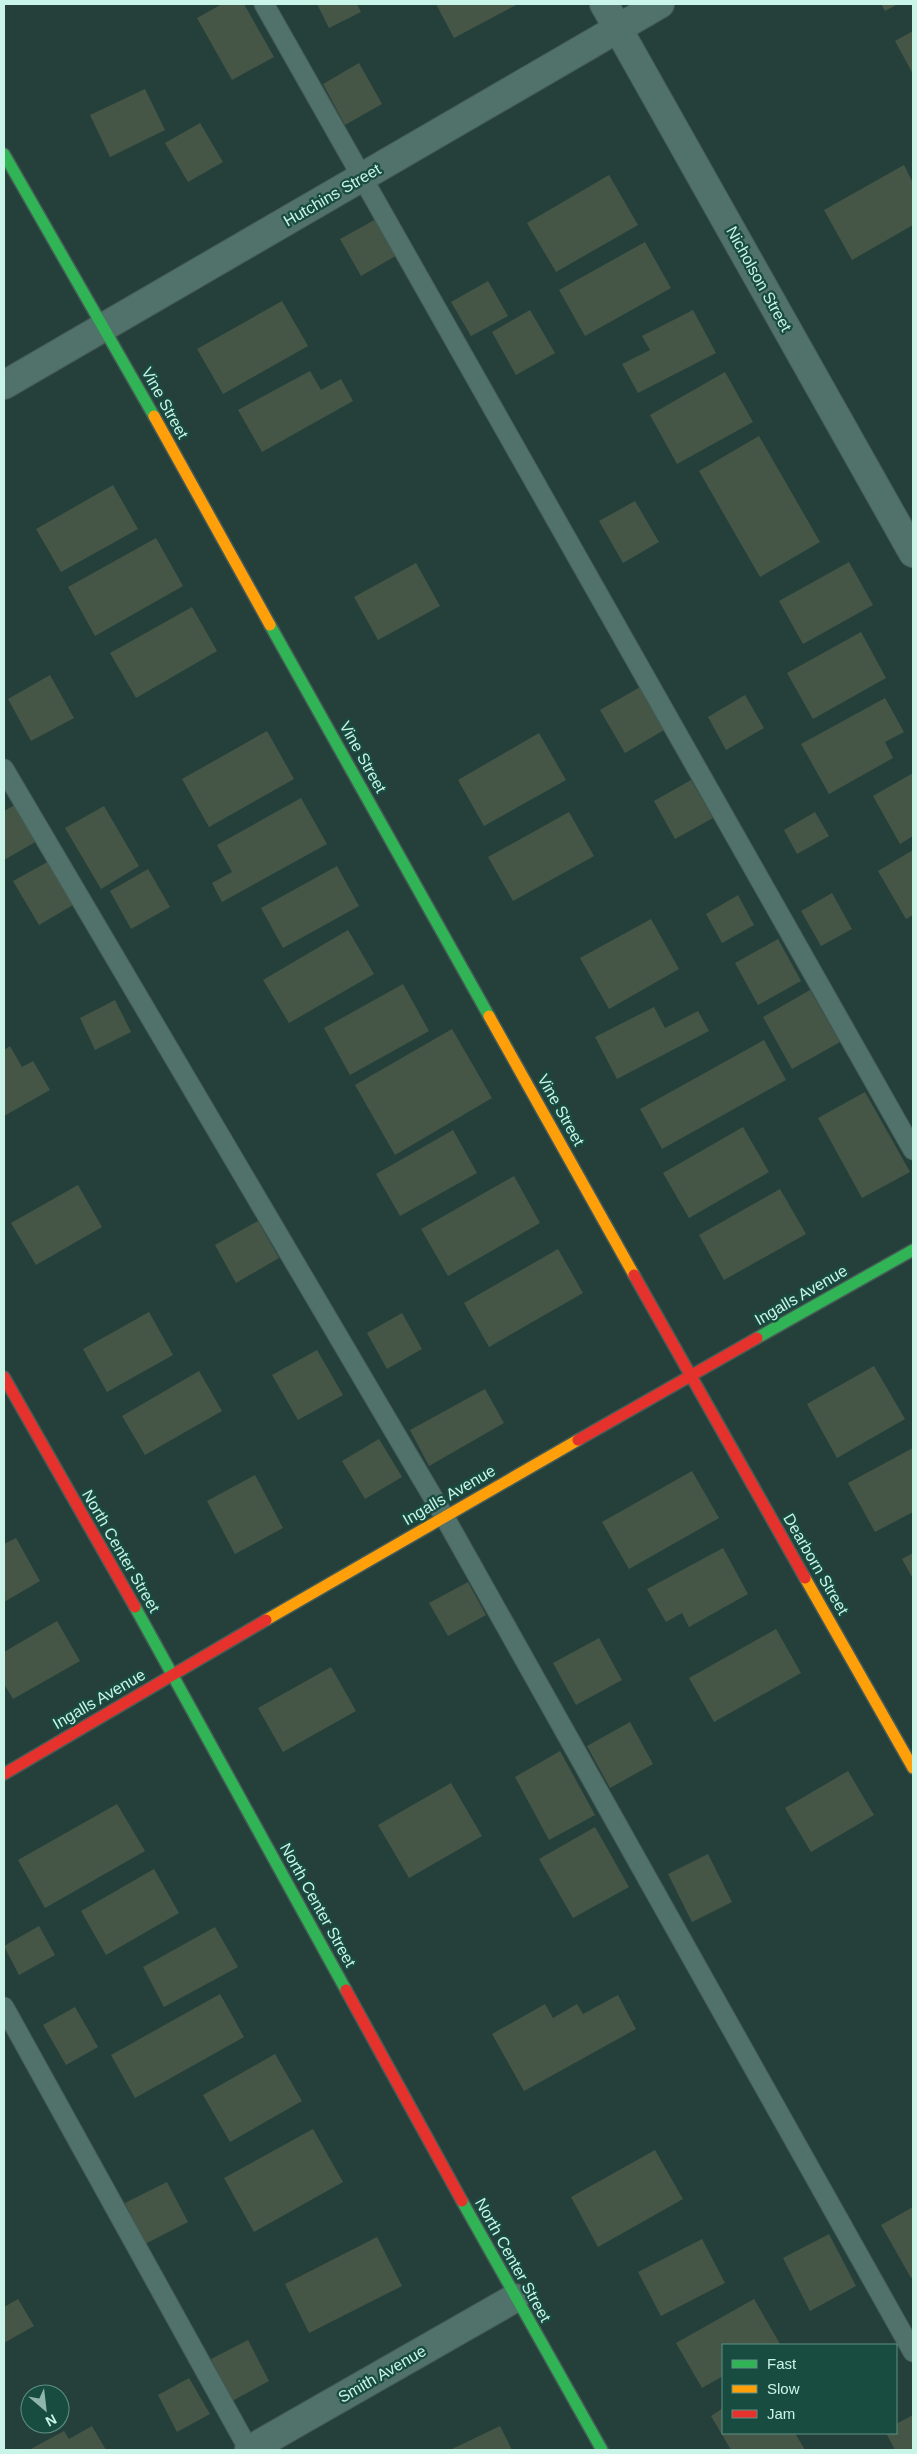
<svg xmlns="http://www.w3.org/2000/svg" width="917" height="2454" font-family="Arial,sans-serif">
<rect width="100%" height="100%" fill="#25403b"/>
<path fill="#455646" d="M222,4h22l30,53 -42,23 -35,-62z
M317,4h40l4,8 -32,16z
M436,4h82l-64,34z
M881,4h17l-13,7z
M913,31v43l-18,-33z
M359,63l23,41 -37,21 -22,-41z
M145,89l20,41 -55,27 -20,-42z
M200,123l23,39 -35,20 -23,-39z
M904,165l9,18v42l-61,35 -28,-50z
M609,175l29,50 -82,47 -29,-49z
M378,218l21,36 -38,22 -21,-37z
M645,242l26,46 -86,48 -26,-46z
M488,281l20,35 -37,20 -20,-34z
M282,301l26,45 -85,48 -26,-45z
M530,310l25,43 -39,22 -24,-43z
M693,310l23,43 -78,40 -16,-29 28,-14 -8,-14z
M310,371l11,19 20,-11 12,22 -91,51 -24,-42z
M725,372l28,50 -76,42 -27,-49z
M759,436l61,106 -60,35 -61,-106z
M113,485l25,44 -77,43 -25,-43z
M635,501l24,41 -36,21 -24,-42z
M156,538l27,48 -88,50 -27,-49z
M849,562l24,43 -70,39 -24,-43z
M416,563l24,43 -62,34 -24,-43z
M192,607l25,44 -81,47 -26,-45z
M861,632l25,46 -73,41 -26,-46z
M50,675l24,43 -43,23 -23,-42z
M640,687l24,43 -39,23 -25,-43z
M745,695l19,33 -38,22 -18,-33z
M885,698l19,34 -19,10 8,16 -64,36 -28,-50z
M267,731l27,48 -85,48 -27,-48z
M539,733l27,47 -82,46 -26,-46z
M913,773v63l-13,8 -27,-48z
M691,780l22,38 -38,21 -21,-38z
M301,798l26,46 -105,58 -10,-19 20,-11 -15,-27z
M24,800l20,37 -40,23v-49z
M104,806l35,60 -38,23 -36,-61z
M569,812l25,44 -81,45 -25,-44z
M815,812l14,24 -32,18 -13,-24z
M913,850v65l-7,4 -28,-48z
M53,859l25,43 -39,23 -26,-44z
M337,866l22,40 -76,42 -22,-40z
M148,869l22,38 -39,22 -21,-38z
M832,893l20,36 -31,17 -20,-35z
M738,895l16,30 -32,18 -16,-29z
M651,919l28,50 -70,40 -29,-51z
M348,930l26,44 -85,49 -26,-43z
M778,939l23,42 -43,24 -23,-42z
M403,984l26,47 -79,44 -26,-47z
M810,990l30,52 -48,27 -29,-52z
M115,1000l16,32 -36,18 -15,-32z
M654,1007l11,21 33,-17 11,20 -92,48 -22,-42z
M452,1029l40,69 -97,57 -40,-70z
M764,1040l22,40 -124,69 -22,-40z
M10,1046l12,21 11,-6 17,29 -46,26v-66z
M865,1092l45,80 -48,26 -44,-80z
M743,1127l26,45 -80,46 -26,-45z
M453,1130l24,43 -77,43 -24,-42z
M514,1176l26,47 -92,53 -27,-47z
M78,1185l24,42 -66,38 -25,-42z
M780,1189l26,45 -82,46 -25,-45z
M258,1221l21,37 -43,25 -21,-38z
M558,1249l25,44 -94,54 -25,-44z
M149,1312l24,43 -66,37 -24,-43z
M402,1313l20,36 -35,20 -20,-36z
M317,1350l26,45 -45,25 -26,-45z
M874,1366l31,53 -68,39 -30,-54z
M199,1371l23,40 -77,44 -23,-39z
M485,1389l19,34 -75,43 -19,-36z
M379,1439l23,38 -37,22 -23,-38z
M913,1448v64l-38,20 -27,-49z
M692,1471l27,47 -90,51 -27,-47z
M255,1475l28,53 -48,26 -28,-53z
M16,1538l24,43 -36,21v-58z
M723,1548l25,46 -59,33 -7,-14 -16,9 -19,-33z
M913,1553v26l-11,-20z
M468,1582l18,33 -38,21 -19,-33z
M57,1621l23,40 -67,38 -9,-15v-32z
M776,1629l25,44 -87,49 -25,-44z
M599,1638l23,42 -46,25 -23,-42z
M331,1667l25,44 -73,41 -25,-44z
M630,1722l23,42 -43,24 -23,-42z
M560,1751l35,64 -46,25 -34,-63z
M848,1771l26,44 -63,37 -26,-44z
M451,1783l31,53 -73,42 -31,-53z
M117,1804l28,47 -100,57 -27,-48z
M595,1827l34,60 -56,31 -34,-59z
M708,1854l24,48 -40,20 -24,-48z
M154,1869l25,44 -73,42 -25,-44z
M39,1926l16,29 -36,20 -15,-29z
M215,1927l23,40 -74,40 -21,-40z
M220,1994l24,43 -109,61 -24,-43z
M618,1995l18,34 -112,62 -32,-57 53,-30 8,14 24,-14 6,10z
M75,2007l23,40 -32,18 -23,-40z
M275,2054l27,47 -72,41 -27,-47z
M313,2129l30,53 -89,50 -30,-54z
M655,2150l28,49 -85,48 -27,-50z
M167,2182l21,40 -43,22 -20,-41z
M913,2207v69l-2,2 -30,-53z
M829,2234l27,52 -46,25 -27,-53z
M377,2237l25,49 -93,47 -24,-49z
M702,2239l23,44 -64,33 -23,-44z
M18,2299l16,27 -30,17v-36z
M754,2299l26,45 -57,1v31l-21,12 -26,-45z
M248,2340l21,41 -37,20 -21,-42z
M189,2378l21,36 -33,18 -19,-37z
M723,2408v25h72l10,17h-74l-20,-34z
M913,2415v35h-18l-9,-17h10v-9z
M92,2426l14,24h-77l35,-19 5,8z
M500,2426l12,24h-62z"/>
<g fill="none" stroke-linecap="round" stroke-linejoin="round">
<g stroke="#455c57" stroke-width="21">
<path id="lane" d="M264,4l649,1146
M4,769l440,747 469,836
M4,2007l245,443"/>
</g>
<g stroke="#455c57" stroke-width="30">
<path id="street" d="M604,4l309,549
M4,385l656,-381
M249,2450l266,-152"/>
</g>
<g stroke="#455c57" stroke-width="14">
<path id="fast" d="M4,154l150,262
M270,625l219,391
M757,1338l156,-88
M135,1607l211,383
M462,2201l140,249"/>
</g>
<g stroke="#455c57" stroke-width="14">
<path id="slow" d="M154,416l116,209
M489,1016l145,259
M805,1578l108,190
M266,1620l312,-180"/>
</g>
<g stroke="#455c57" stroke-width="14">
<path id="jam" d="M634,1275l171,303
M4,1377l131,230
M578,1440l179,-102
M4,1774l262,-154
M346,1990l116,211"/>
</g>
<use href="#lane" stroke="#51726b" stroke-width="19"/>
<use href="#street" stroke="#51726b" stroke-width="28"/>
<use href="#fast" stroke="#30b455" stroke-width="11"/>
<use href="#slow" stroke="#ff9f0a" stroke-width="11"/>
<use href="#jam" stroke="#e5322d" stroke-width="11"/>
</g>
<g text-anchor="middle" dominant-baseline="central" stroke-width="4.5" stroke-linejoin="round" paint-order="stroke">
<g font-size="16" fill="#c9f4e8" stroke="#194c41">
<text transform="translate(332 195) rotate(-30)">Hutchins Street</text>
<text transform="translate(759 279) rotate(61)">Nicholson Street</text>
<text transform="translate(165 403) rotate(61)">Vine Street</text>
<text transform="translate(363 757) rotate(61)">Vine Street</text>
<text transform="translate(561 1110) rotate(61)">Vine Street</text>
<text transform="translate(801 1295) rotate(-30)">Ingalls Avenue</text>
<text transform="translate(449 1495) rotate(-30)">Ingalls Avenue</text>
<text transform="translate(121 1551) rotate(60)">North Center Street</text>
<text transform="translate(816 1564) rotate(60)">Dearborn Street</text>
<text transform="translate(99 1699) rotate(-30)">Ingalls Avenue</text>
<text transform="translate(318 1905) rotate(61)">North Center Street</text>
<text transform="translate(513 2260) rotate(61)">North Center Street</text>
<text transform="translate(382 2374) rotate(-30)">Smith Avenue</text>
</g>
</g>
<rect width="917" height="2454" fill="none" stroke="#c9f4e8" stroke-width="10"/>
<rect x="722" y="2344" width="175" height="90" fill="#194c41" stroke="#5f8f84"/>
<rect x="732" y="2360" width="25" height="8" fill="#30b455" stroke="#5f8f84"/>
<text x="767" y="2369" font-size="15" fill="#c9f4e8">Fast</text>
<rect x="732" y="2385" width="25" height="8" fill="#ff9f0a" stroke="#5f8f84"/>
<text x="767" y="2394" font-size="15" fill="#c9f4e8">Slow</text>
<rect x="732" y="2410" width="25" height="8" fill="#e5322d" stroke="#5f8f84"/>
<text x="767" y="2419" font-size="15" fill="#c9f4e8">Jam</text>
<g transform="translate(45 2409) rotate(152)"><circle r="24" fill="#194c41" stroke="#5f8f84"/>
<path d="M0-4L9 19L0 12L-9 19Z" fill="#90b5ab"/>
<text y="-8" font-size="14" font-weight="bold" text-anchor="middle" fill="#c9f4e8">N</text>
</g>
</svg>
